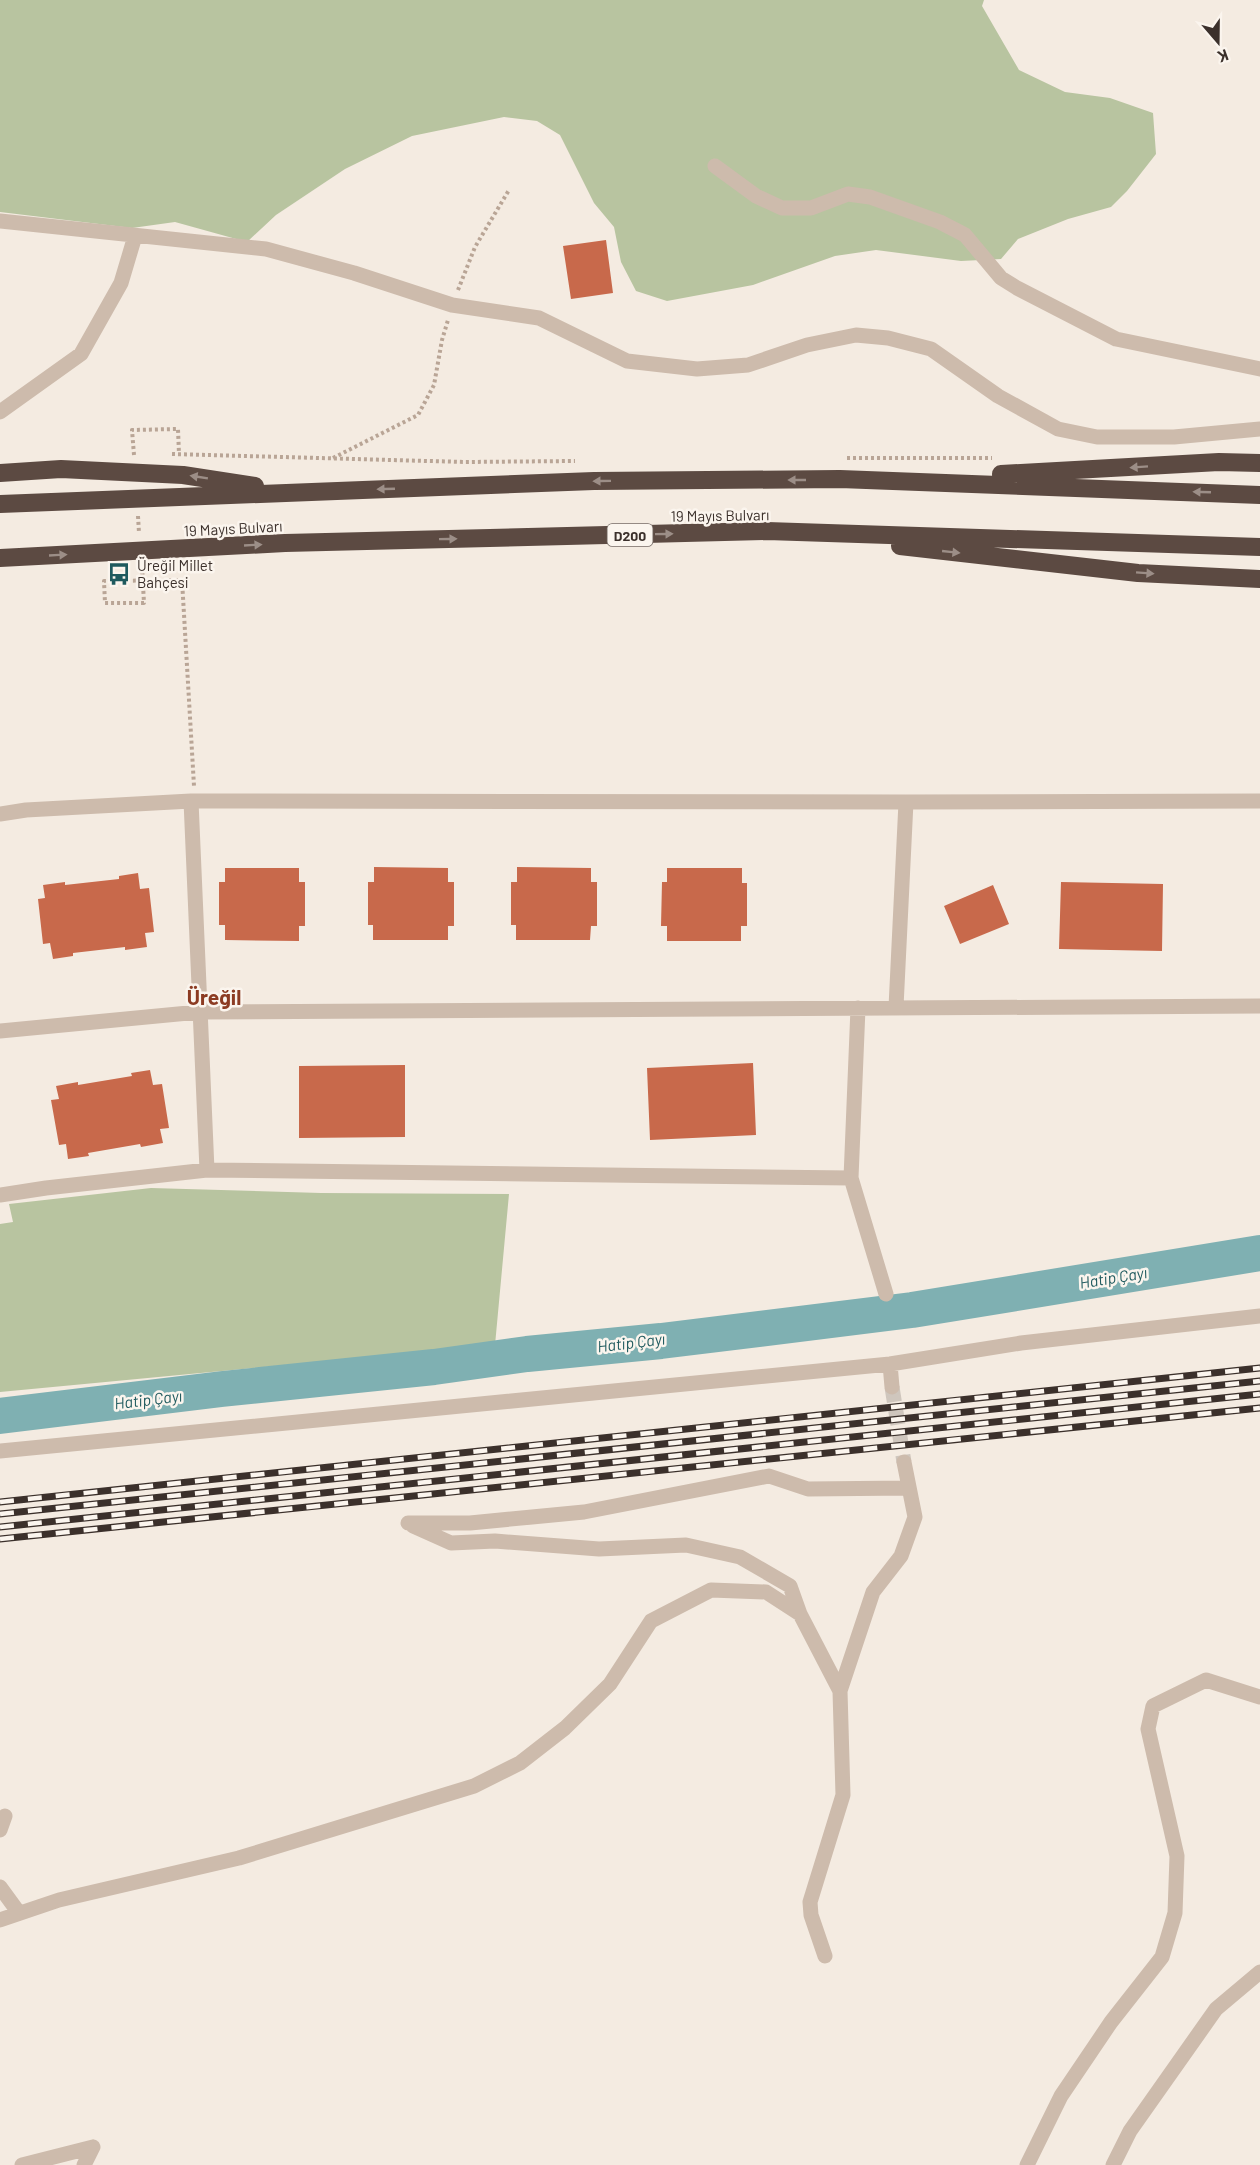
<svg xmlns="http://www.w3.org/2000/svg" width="1260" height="2165" font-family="Barlow,sans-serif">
<rect width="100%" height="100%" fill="#f4ebe1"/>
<path fill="#b8c4a0" d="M0,0h984l-2,6 37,64 46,22 45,6 43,15 3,41 -29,37 -16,16 -43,12 -50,20 -17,20 -40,2 -85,-11 -41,6 -82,29 -86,16 -31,-10 -15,-29 -7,-35 -20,-24 -34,-68 -23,-14 -33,-4 -92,19 -67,33 -69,46 -29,27 -72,-20 -43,6 -132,-16z
M151,1188l170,5 188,1 -14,151 -495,47v-168l13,-2 -4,-18z"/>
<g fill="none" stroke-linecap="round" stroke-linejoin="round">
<path stroke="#7fb0b2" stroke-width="36" d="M0,1416l222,-27 212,-22 93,-13 134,-13 251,-31 348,-57"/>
</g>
<path fill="#c8694b" d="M606,240l7,53 -42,6 -8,-53z
M374,867l74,1v14h6v44h-6v14h-75v-15h-5v-43h6z
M517,867l74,1v14h6v44h-6l-1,14h-74v-15h-5v-43h6z
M225,868h74v14h6v44h-6v15l-74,-1v-15h-6v-43h6z
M667,868h75v15h5v43h-6v15h-74v-15h-6l1,-44h5z
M138,873l2,16 9,-1 5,44 -9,1 2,14 -22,3v-3l-52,6v3l-20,3 -3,-16 -7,1 -5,-45 7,-1 -2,-13 22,-3v3l54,-6v-3z
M1061,882l102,2 -1,67 -103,-2z
M993,885l16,39 -49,20 -16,-38z
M753,1063l3,72 -106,5 -3,-72z
M405,1065v72l-106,1v-72z
M150,1070l3,15 9,-1 7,44 -9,1 3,14 -22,4 -1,-3 -52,9 1,3 -21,3 -2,-15 -7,1 -8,-45 8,-1 -3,-13 22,-4v3l54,-9 -1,-3z"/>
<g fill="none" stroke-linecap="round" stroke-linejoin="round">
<path stroke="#cfc6bd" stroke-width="15" stroke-dasharray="15 8" stroke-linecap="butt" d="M892,1387l12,75"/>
<path stroke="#b9a596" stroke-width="4" stroke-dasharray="3 3" stroke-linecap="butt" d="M458,290l17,-43 34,-57
M172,454l293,8 110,-1
M134,455l-2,-25 46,-1 1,25
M333,458l85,-43 16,-30 8,-45 6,-20
M847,458h145
M138,516l1,17
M142,567l2,36h-39l-1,-22 78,-1 12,206"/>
<path stroke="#cdbbac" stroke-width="15" d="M715,166l41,30 26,12h29l37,-14 22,3 70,25 25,13 36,43 16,10 99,51 144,30
M0,221l266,28 88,24 98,32 87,13 88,43 70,8 51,-4 59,-20 49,-10 32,3 43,11 67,47 60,33 39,8h77l86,-8
M0,412l81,-58 40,-71 14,-47
M906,802l354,-1
M0,814l26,-4 165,-9 715,1 -10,205
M858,1008l-7,170 35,116
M0,1031l199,-19 1061,-6
M207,1170l644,8
M0,1195l46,-7 161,-18 -16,-369
M890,1364l2,23
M0,1451l890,-87 131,-21 239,-27
M408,1523h62l114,-11 185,-36 39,13 101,-1
M413,1526l38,17 44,-2 104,8 87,-4 54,12 50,29 10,28
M0,1830l5,-14
M0,1887l19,26
M0,1920l59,-20 180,-42 235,-72 46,-23 45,-35 45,-44 41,-63 60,-31 55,2 34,22 40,77 33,-99 28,-36 14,-39 -11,-55
M825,1956l-14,-41 -1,-13 33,-107 -3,-104
M22,2165l71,-18
M84,2165l9,-18
M1027,2165l34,-69 50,-74 51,-65 13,-44 2,-57 -29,-127 5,-23 53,-26 54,17
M1113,2165l17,-34 86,-122 44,-37"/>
<path stroke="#5c4a42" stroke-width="18" d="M0,473l61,-4 122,6 72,11
M1001,474l218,-12 41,1
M0,504l594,-23 246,-2 420,16
M900,546l238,27 122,6
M0,558l285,-15 482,-12 493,16"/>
<g stroke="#3b302b" stroke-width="7">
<path id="rail" d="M0,1502l1260,-134
M0,1514l1260,-133
M0,1527l1260,-133
M0,1539l1260,-131"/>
</g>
<use href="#rail" stroke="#fbf5ee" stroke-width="4.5" stroke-dasharray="14" stroke-linecap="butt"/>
</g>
<defs><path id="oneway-solid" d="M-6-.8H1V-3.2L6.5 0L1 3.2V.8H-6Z" transform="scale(1.5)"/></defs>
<g fill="#9c8e87">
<use href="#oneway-solid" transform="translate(1139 467) rotate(176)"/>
<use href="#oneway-solid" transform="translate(199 477) rotate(-171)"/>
<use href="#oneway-solid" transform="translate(797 480) rotate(180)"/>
<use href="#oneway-solid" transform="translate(602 481) rotate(179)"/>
<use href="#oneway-solid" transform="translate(386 489) rotate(178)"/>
<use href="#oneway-solid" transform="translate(1202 492) rotate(-178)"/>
<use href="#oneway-solid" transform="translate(664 534) rotate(-1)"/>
<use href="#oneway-solid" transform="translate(448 539) rotate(-1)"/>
<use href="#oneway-solid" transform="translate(253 545) rotate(-3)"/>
<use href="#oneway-solid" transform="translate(951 552) rotate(6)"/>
<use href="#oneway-solid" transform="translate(58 555) rotate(-3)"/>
<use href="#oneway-solid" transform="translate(1145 573) rotate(4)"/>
</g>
<defs>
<g id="bus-bare" transform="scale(1.8)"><path d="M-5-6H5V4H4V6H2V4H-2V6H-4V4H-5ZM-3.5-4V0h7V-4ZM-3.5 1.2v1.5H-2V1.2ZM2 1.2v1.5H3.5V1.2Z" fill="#1f5a5e" stroke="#fbf5ee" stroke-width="2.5" paint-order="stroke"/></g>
</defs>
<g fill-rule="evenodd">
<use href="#bus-bare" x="119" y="574"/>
</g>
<g text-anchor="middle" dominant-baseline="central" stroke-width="5" stroke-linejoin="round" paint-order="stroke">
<rect fill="#fbf5ee" stroke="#756b66" stroke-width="1.5" x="607.5" y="524" width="45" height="22" rx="4.5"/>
<g font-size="14" font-weight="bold" fill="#3b302b">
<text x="630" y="535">D200</text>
</g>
<g font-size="15" fill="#3b302b" stroke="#fbf5ee">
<text transform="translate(720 515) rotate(-1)">19 Mayıs Bulvarı</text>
<text transform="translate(233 528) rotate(-3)">19 Mayıs Bulvarı</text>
</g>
<g font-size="15" fill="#3b302b" stroke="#fbf5ee" text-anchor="start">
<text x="137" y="565">Üreğil Millet<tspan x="137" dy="17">Bahçesi</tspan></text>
</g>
<g font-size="16" font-style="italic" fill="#1f5a5e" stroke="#fbf5ee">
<text transform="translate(1113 1277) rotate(-9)">Hatip Çayı</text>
<text transform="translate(631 1342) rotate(-7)">Hatip Çayı</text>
<text transform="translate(148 1399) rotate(-7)">Hatip Çayı</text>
</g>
<g font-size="21" font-weight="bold" fill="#8c3b22" stroke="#fbf5ee">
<text x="214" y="996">Üreğil</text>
</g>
</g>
<g transform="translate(1218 42) rotate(160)" stroke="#fbf5ee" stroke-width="4.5" paint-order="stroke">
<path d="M0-4.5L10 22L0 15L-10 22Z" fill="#3b302b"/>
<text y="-9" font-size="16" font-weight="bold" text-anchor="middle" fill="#3b302b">K</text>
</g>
</svg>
